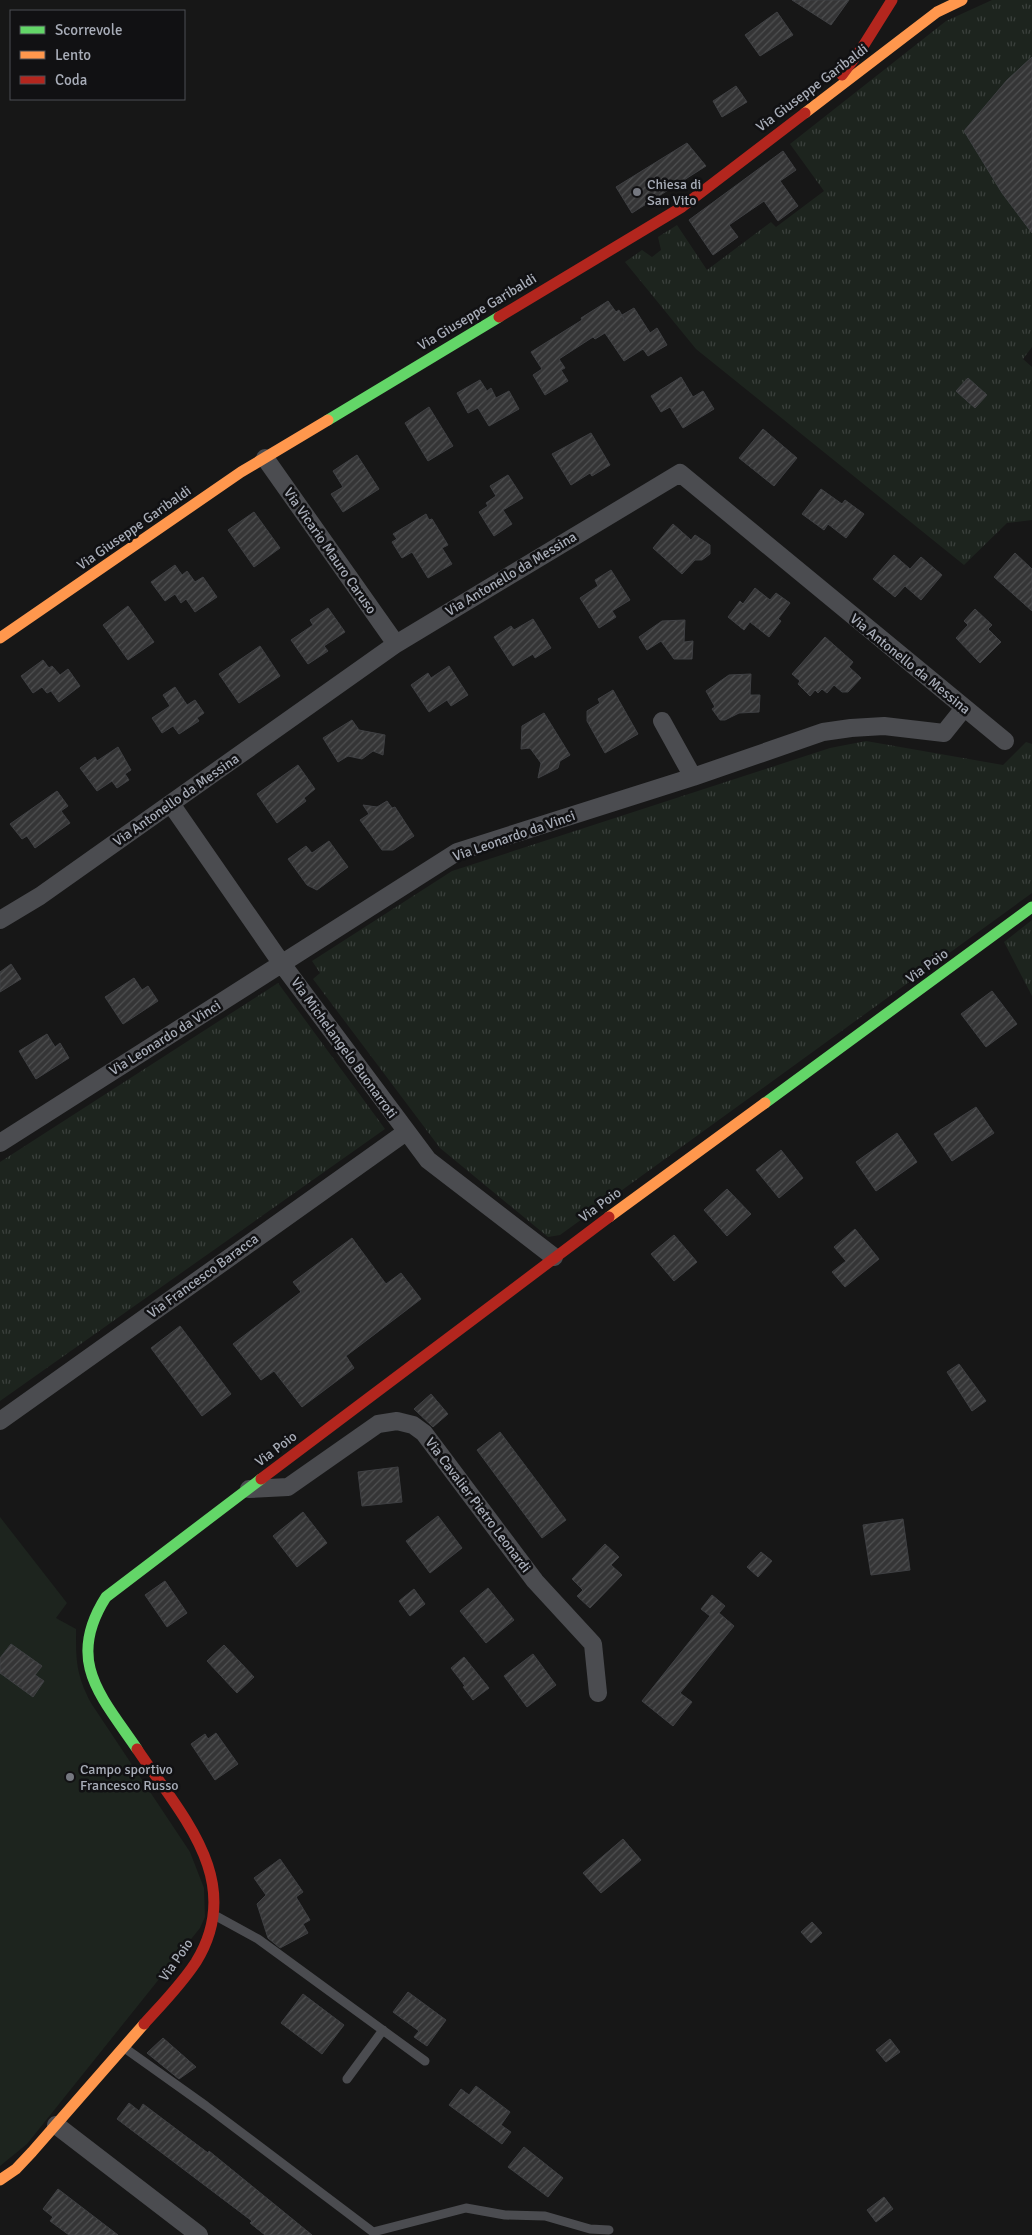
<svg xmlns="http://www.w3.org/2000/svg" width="1032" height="2235" font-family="Signika,sans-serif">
<defs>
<pattern id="grass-tufts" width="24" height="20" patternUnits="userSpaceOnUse" patternTransform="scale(1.25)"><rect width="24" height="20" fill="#1d241e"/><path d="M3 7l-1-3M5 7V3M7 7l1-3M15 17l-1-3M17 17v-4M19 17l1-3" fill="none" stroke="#3b413d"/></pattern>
<pattern id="building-hatch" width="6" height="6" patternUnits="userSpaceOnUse" patternTransform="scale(1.25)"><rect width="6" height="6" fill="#353536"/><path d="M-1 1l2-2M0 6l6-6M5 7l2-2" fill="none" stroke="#4f5051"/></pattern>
</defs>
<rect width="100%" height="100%" fill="#171717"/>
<path fill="url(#grass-tufts)" d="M992,0h40v347l-9,12 9,8v153l-25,3 -43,42 -268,-216 -71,-87 17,-12 10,7 9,-7 -3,-13 19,-12 30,45 64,-48 5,5 48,-36 -34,-47 156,-123z
M866,741l137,24 23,-23 6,2v149l-472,342 -12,2 -108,-89 -127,-169 7,-6 -8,-12 140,-90 378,-123z
M1032,920v76l-28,-54z
M278,983l107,146 -385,272v-239z"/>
<path fill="#1d241e" d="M0,1517l67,86 -11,15 20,11c0,32 0,45 15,74l99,149 14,36 1,29 -5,11 -173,216 -27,22z"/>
<path fill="url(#building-hatch)" stroke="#3f4043" d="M792,0h57l-18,25z
M777,12l16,23 -33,21 -15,-21z
M1032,57v176l-30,-40 -38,-62 43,-51z
M736,86l11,16 -25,15 -9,-16z
M687,143l19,23 -74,47 -16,-26z
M783,151l13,19 -16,11 18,25 -20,15 -14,-20 -35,24 9,12 -25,18 -24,-35z
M608,301l8,11 3,-2 6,11 -3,-6 12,-7 16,25 7,-5 10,17 -19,11 -5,-7 -19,12 -19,-28 -10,6 -2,-2 -34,22 6,9 -4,2 7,11 -23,14 -12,-20 9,-6 -11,-17 51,-32 -1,-2z
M681,377l12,20 10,-6 11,18 -31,19 -13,-21 -9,5 -10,-16z
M968,378l19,17 -12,13 -19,-17z
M480,380l7,11 4,-3 5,10 13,-7 10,18 -30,17 -11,-18 -10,5 -11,-20z
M429,407l24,39 -25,15 -23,-38z
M763,429l34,29 -23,28 -35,-28z
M591,433l19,32 -18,11 -2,-3 -19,12 -19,-31z
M357,455l22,34 -36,23 -12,-18 12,-7 -10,-16z
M508,475l15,23 -20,12 9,14 -18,12 -15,-24 9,-6 -2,-3 10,-7 -6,-10z
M821,489l21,15 3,-4 19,14 -18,24 -18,-14 -4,6 -22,-16z
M254,512l26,36 -26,19 -26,-37z
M426,514l3,6 3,-1 16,26 -6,3 10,16 -24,14 -16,-26 -10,6 -10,-16 5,-3 -4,-5z
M673,524l18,16 4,-5 15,10v9l-8,6h-7l-13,14 -29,-26z
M1015,553l17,16v42l-38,-34z
M894,555l16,14 11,-12 21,18 -21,25 -16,-14 -10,11 -22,-18z
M175,565l7,10 5,-4 8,11 8,-5 14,20 -22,15 -9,-13 -5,4 -6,-9 -10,7 -14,-19z
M611,570l19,30 -18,11 4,6 -17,11 -19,-30 18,-12 -3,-6z
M755,588l15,12 6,-7 14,10 -12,16 3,2 -12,16 -19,-15 -6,8 -16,-13 12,-16 3,3z
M128,606l26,36 -26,18 -25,-35z
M328,608l17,24 -21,14 4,5 -20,13 -17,-24 22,-15 -3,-5z
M975,609l17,16 -4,4 13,13 -21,21 -24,-25 12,-13 -4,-4z
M533,619l18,29 -16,10 -2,-4 -20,12 -19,-29 17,-11 3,4z
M685,620l-1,22 9,-1 -1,18h-18l-13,-18 -14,9 -8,-13 23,-16z
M825,637l28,25 -4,5 12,11 -13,14h-6l-8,-7 -7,8 -5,-4 -4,4 -3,-3 -5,6 -12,-12 2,-3 -8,-7z
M260,646l20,30 -41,27 -20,-29z
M43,660l6,8 3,-2 8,9 8,-6 12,17 -21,16 -8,-11 -4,2 -5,-6 -9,6 -12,-17z
M449,666l19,29 -17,11 -4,-6 -18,12 -18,-27 17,-12 3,5z
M751,674l-1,21h10l-1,17 -20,1 -14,7h-5l-8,-11 3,-2 -9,-16 23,-16z
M175,687l12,18 8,-5 9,13 -7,5 2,3 -20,13 -6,-8 -11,7 -10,-15 18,-12 -7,-11z
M613,690l25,44 -33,19 -18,-32v-10l13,-8 -2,-4z
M544,713l26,42 -10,6 -2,7 -20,10 3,-15 -11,-15 -9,1 1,-23z
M352,720l7,10 26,5 -2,20 -10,-4 -11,8 -14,-3 -10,6 -15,-24z
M118,747l13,23 -6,4 4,6 -12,8 -5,-7 -15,10 -17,-23 15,-11 2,4z
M298,765l17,24 -11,9 2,3 -29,22 -20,-29z
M57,791l11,15 -7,5 9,12 -35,25 -8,-12 -5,3 -12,-15z
M387,801l5,7 3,-1 19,29 -21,14h-11l-22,-30 9,-6 -6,-9 14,2z
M329,841l19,26 -31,23 -10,-5 -19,-26 18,-13 6,7z
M11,964l10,15 -21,13v-20z
M134,978l8,12 6,-4 10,15 -35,23 -18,-27z
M992,991l25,33 -31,23 -25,-33z
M47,1034l8,13 5,-4 9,15 -33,21 -17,-28z
M976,1107l18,26 -42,28 -18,-27z
M897,1133l20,29 -41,29 -20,-29z
M781,1150l22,28 -24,20 -23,-28z
M727,1189l24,25 -24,22 -23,-26z
M855,1229l24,30 -34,28 -13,-15 14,-11 -12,-14z
M674,1235l23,27 -23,19 -23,-27z
M352,1238l34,46 15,-11 20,26 -75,57 8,12 -52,39 -28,-36 -13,9 -28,-36 68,-52 -8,-10z
M180,1326l51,68 -29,22 -51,-68z
M959,1364l27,37 -14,10 -25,-39z
M431,1394l17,20 -15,13 -19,-18z
M500,1432l66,88 -24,18 -65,-88z
M398,1467l4,35 -40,4 -4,-34z
M303,1512l24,31 -30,24 -24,-31z
M438,1516l24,32 -32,25 -24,-32z
M903,1519l7,51 -39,5 -8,-50z
M605,1544l14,13 -8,8 11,10 -32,33 -13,-12 6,-6 -11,-11z
M761,1552l11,9 -14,16 -11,-10z
M165,1581l22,32 -20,14 -22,-32z
M488,1588l26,32 -28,23 -26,-32z
M414,1589l11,15 -15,12 -11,-15z
M712,1595l13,11 -6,7 15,13 -54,67 12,9 -19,24 -31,-25 68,-85 -9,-7z
M11,1644l31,22 -7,9 9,6 -11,16 -33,-24v-15z
M224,1645l30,32 -17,16 -30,-32z
M533,1654l23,31 -29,22 -23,-31z
M464,1657l25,31 -16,12 -10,-13 2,-1 -14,-18z
M216,1733l22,31 -23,16 -24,-36 14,-10 3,5z
M623,1839l18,21 -40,33 -18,-20z
M280,1859l23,33 -7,5 14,23 -7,4 5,9 -28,15 -12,-10 -11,-34 9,-9 -12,-17z
M812,1922l10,11 -11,10 -10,-11z
M408,1992l38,28 -19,26 -13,-9 5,-6 -26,-19z
M303,1994l41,31 -22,29 -41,-31z
M163,2038l33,29 -17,12 -32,-26z
M890,2039l10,13 -14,10 -10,-12z
M476,2086l34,26 -9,13 10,7 -9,12 -53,-39 12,-16 8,6z
M129,2103l10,8 4,-7 65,49 1,-2 103,84h-47l-15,-12 2,-2 -135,-102z
M524,2147l39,31 -15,19 -40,-30z
M58,2189l60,46h-49l-19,-14 3,-4 -10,-8z
M884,2197l9,12 -17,13 -9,-12z"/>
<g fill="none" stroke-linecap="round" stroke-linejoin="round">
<path stroke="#4b4c50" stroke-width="9" d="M216,1916l42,23 167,122
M126,2049l80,57 167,126 93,-24 39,7 40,1 45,13 19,1
M347,2079l36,-49"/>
<path stroke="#4b4c50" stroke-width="18" d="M265,458l131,186
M662,721l31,56
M171,804l111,160 146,196 126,97
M0,920l40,-24 356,-252 284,-171 325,268
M0,1143l457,-291 236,-75 130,-45 28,-4 33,-2 60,7 20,-25
M0,1421l406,-289
M249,1489l39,-2 90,-63 19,-3 16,4 11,8 111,148 58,63 5,49
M56,2125l143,110"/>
<path stroke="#63d668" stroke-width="11" d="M328,420l171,-103
M765,1103l267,-196
M137,1749c-36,-53 -72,-88 -31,-152l155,-118"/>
<path stroke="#ff974d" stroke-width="11" d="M805,113l132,-101 25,-12
M0,638l241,-166 87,-52
M609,1217l156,-114
M0,2180l16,-11 16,-17 112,-128"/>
<path stroke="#b3261e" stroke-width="11" d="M842,75l20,-27 30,-48
M499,317l183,-110 123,-94
M261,1479l348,-262
M137,1749c44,66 109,132 59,213 -15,23 -34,42 -52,62"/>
</g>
<g fill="#757880" stroke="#111113" stroke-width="2">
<circle cx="637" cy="192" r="5"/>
<circle cx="70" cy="1777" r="5"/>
</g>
<g text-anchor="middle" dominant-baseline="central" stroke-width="5" stroke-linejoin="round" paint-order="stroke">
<g font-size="14" fill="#a8adb8" stroke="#111113">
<text transform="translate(812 88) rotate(-37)">Via Giuseppe Garibaldi</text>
<text transform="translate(477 312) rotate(-31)">Via Giuseppe Garibaldi</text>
<text transform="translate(134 528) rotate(-35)">Via Giuseppe Garibaldi</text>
<text transform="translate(330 551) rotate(55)">Via Vicario Mauro Caruso</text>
<text transform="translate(511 574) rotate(-31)">Via Antonello da Messina</text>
<text transform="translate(910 664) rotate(39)">Via Antonello da Messina</text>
<text transform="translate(176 800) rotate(-35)">Via Antonello da Messina</text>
<text transform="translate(514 836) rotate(-19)">Via Leonardo da Vinci</text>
<text transform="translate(927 966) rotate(-36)">Via Poio</text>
<text transform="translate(165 1038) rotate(-32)">Via Leonardo da Vinci</text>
<text transform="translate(344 1048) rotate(54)">Via Michelangelo Buonarroti</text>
<text transform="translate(600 1205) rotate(-36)">Via Poio</text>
<text transform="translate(203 1276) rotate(-36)">Via Francesco Baracca</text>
<text transform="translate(276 1449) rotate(-37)">Via Poio</text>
<text transform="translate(478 1505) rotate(53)">Via Cavalier Pietro Leonardi</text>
<text transform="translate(176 1960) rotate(-55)">Via Poio</text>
</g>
<g font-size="14" fill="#a8adb8" stroke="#111113" text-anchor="start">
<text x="647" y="184">Chiesa di<tspan x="647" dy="16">San Vito</tspan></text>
<text x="80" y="1769">Campo sportivo<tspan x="80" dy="16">Francesco Russo</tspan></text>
</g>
</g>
<rect x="10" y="10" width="175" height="90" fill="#111113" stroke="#4d4f55"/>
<rect x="20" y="26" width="25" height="8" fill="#63d668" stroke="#4d4f55"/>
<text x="55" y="35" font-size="15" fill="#a8adb8">Scorrevole</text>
<rect x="20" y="51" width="25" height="8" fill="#ff974d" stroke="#4d4f55"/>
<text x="55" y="60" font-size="15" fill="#a8adb8">Lento</text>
<rect x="20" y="76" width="25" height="8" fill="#b3261e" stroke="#4d4f55"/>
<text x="55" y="85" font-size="15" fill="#a8adb8">Coda</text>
</svg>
